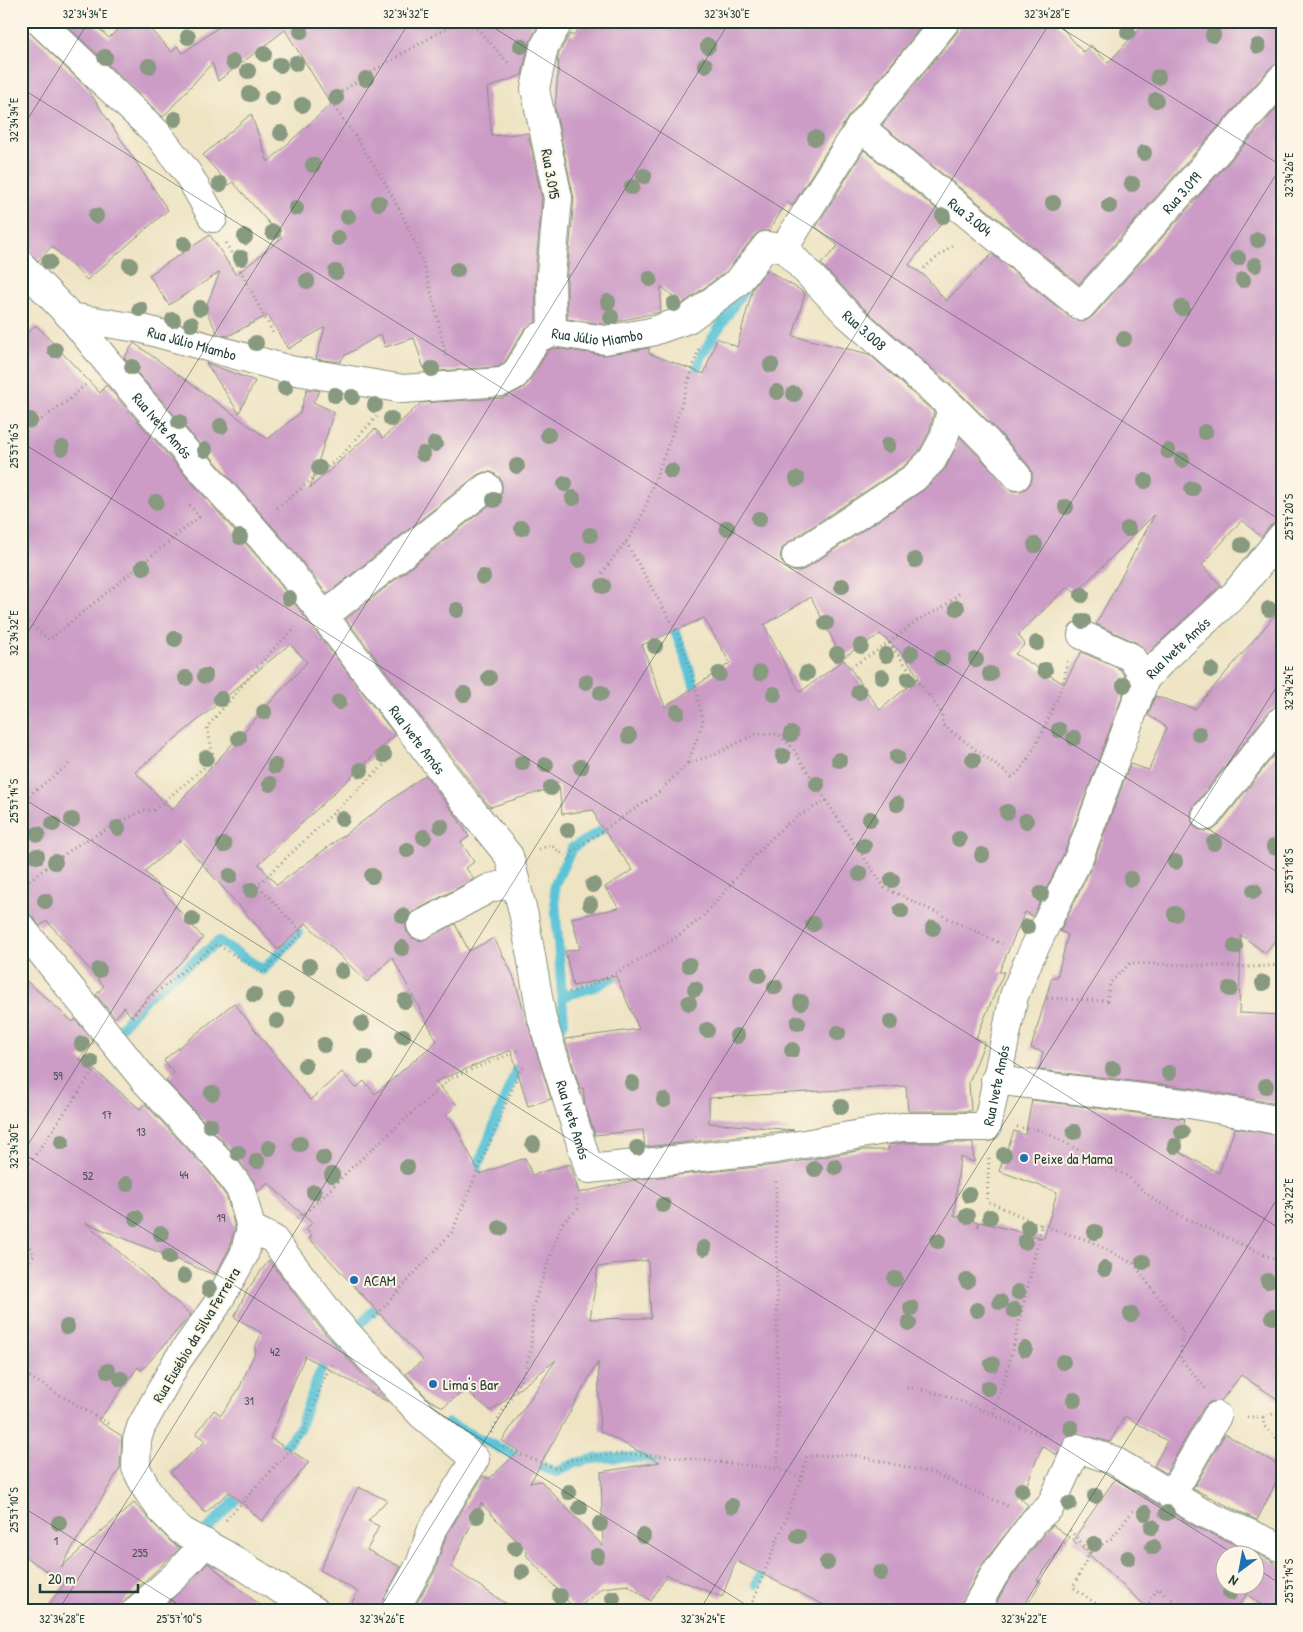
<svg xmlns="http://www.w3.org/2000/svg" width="1303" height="1632" font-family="'Patrick Hand',sans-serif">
<rect width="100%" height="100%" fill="#fcf5e5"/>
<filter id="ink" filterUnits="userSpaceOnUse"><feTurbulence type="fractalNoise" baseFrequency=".02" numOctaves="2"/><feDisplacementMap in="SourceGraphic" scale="10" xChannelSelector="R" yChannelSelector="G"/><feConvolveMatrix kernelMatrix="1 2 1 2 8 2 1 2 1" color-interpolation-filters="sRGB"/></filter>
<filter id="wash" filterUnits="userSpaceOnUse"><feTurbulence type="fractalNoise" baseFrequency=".0096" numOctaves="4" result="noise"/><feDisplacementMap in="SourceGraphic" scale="20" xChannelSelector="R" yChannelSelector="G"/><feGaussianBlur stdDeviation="1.12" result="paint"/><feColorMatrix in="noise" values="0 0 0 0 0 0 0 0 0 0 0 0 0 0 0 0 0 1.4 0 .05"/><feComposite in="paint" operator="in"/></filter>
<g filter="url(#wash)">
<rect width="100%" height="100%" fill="#eee4c4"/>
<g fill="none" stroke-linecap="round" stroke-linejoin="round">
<path stroke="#5bc3d7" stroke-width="10" d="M692,383l10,-29 44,-67
M669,620c14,25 22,52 29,80
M615,822l-43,26 -18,38 8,111 35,-11 26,-15
M113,1037l33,-39 73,-57 44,29 35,-37 -10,-10
M472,1181l44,-111 36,-31 12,-17 -2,-25
M448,1423l82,40 27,9c30,-20 72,-14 108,-14
M277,1456l22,-27 21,-57 16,-24 49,-49
M198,1539l47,-49
M757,1584l10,-23"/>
</g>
<g id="blocks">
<path fill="#cc9cc7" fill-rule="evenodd" d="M62,21h29l18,17 17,-17h16l30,31 5,-6 6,7 44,-32h298l12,8 -8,14 -7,32 -35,13 5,48 36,-3 14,66 -7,75 1,48 -12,8 -20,33 -6,4 -73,5 -11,-34 -29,9 -4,-13 -37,22 -4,6 -24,-3 9,-32 -37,22 -20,-34 -40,21 -10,-2 -13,-25 15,-37 -51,33 -20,-30 61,-40 26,40 46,-37 -49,-56 -4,3 -26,-30 48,-41 17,48 63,-58 -46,-74 -67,51 -6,-18 -49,54z
M585,21h341l-78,96 -56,89 -5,-4 -18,29h-9l-6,5 -27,35 -45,33 -21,-18 -1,26 -55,12 -38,-5v-43l7,-77 -19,-90 4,-48 -2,1 2,-9 11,-19 3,2z
M961,21h95l27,31 8,-7 17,18 39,-42h135v42l-12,5 -191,216 -197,-159 76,-94z
M27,30l59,57 82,123 -81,70 -35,-34 -14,15 -17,-13v-211z
M1282,102v419l-12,5 -9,11 -19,-17 -40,45 19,20 -74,69 -10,-11 -41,-19 59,-110 -79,79 -9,-6 -49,48 7,9 -10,10 49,30 17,-32 39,17 5,7 -8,7 9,3 -61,165 -32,65 -8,-4 -26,60h5l-28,66 9,4 -16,40 2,29h-63l-2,-25 -197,12v25l85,7 -149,17 -2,-17 -48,5 -10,-30 -2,-17 -3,1 -15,-50 74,-10 -23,-53 -43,10 -8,-35 15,-2 -8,-31 47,-10 -14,-21 28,-17 -36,-49 -3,-11 -32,4 -3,-28 -69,21 -144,-188 151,-120 5,-7v-8l-2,-6 -8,-6h-8l-7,3 -150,119 -34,-44 -169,-192 10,-15 134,96 32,-26 7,-24 13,2 -7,11 21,10 -24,76 65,-59 8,9 38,-35 82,-5 19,-9 6,-6 20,-32 6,-3 49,7 47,-7 -2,5 56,21 13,-36 20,9 16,-59 14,-18 38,23 -12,43 76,18 65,58 -5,20 -10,19 -15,15 -117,77 -5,6 -2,7 3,8 6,6 8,2 8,-3 120,-80 21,-21 14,-31 52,54h9l7,-4 4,-7v-8l-3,-6 -31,-35 -36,-36 -104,-92 -37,-39 17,-18 -22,-19 48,-77 82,67 -37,48 16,11 21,25 46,-47 79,64 7,3h8l7,-5zM811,597l31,61 38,-24 21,18 18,25 -39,33 -36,-50 -44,32 -36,-67zM704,618l26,45 -65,44 -23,-62z
M36,325l64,68 6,-8 163,185 126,165 -136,129 18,21 148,-110 32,42 12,20 -8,5 13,20 -8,6 8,11 -61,33 -5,4 -3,8 2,8 5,6 9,3 34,-17 14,27 25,-13 19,37 38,124 -23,7 -17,-56 -76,32 22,23 -11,10 7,7 27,52 45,-16 7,17 38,-11 9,29 60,-14 139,-14 85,-15h25l1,-5 13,-2h71l1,19 -14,-5 -6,59 24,6v5l2,-5 64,16 13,-46 -58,-21 15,-40 11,4 7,-35 153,19 -8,32 42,22 16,-45 47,8v266l-41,-27 -20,26 -11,1 -7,6 -37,65 -12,-7 13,-25 -42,-25 -15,26 -35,-9 -8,3 -10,19 -15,-9 -21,53 7,6 -47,61 -23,45h-122l-100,-50 -14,36 -55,-22 -16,26 -23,-16 -26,3 -26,22 -50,-55 2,-2 -47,-50 -30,64 66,44h-105l22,-38 12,-37 37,-60 6,3 30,-28 -17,-10 54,-81 -65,51 -26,-21 -22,17 -15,-8 -22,-25 17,-14 -114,-122 3,-2 -6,-7 6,-6 -44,-40 -10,9 -4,-11 -20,-28 -68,-72 8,-8 -10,-12 2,-3 68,-55 76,97 32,-28 14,16 8,-7 11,13 62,-53 -45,-84 -25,25 -61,-59 -28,27 -97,-110 -36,31 58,67 -72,78 -7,-9 -9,11 -19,-23 8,-9 -57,-65 -7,5 -7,-9 -12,-5v-573zM290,644l17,18 -135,148 -37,-38zM648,1260l3,58 -61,1 8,-52zM598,1362l2,69 60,31 -59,10 2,74 -62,-65 -11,2z
M206,363l49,18 -16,32z
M1282,607v98l-12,5 -76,96 -3,8 1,8 4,6 7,3h8l7,-5 64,-81v187l-17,21 -24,-18 -2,78 43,2v90l-90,-17 -153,-18 4,-18 -12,-4 21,-71h5l11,-42 -8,-4 34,-69 36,-98 19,6 18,-43 -19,-12 7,-19 40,13z
M21,976l52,46 2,-3 19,23 -15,17 11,7 50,43 5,-5 64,68 18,25 8,31 -6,21 -14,26 -129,-52 105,92 -49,55 -4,-3 -40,54 24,15 -2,32 -59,99 73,-64 37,39 9,6 -54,51 -5,12h-77l21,-28 -44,-29z
M269,1260l53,70 66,72 -83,-46 -35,82 39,24 -47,59 -33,-29 -24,21 -35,-41 36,-31 -10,-7 18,-24 7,5 18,-26 17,-39 -2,-1 8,-16 -28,-16 14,-28z
M1225,1434l57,33v4l-25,49 -64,-31z
M1115,1479l80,48 74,32 13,9v43h-13l-22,-17 -12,17h-84l-78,-71zM1226,1554h30v30h-30z
M358,1487l29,13 -19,21 11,5 -12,24 34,17 -23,44h-31l11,-19 -38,-22z
M1053,1525l16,12 -32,43 4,2 -18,29h-19l-9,-6 12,-22 39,-51z
M208,1563l59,48h-107z"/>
</g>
</g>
<g filter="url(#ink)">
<use href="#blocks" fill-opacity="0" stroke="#86907c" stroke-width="1"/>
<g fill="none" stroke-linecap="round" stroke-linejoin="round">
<g stroke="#86907c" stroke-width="30">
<g id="minor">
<path d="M39,21l118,112 31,41 25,44"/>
<path id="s1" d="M860,127l221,179 201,-228"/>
<path id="s2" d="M784,248l63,66 105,93 -8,31 -12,22 -18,18 -118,78"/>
<path id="s3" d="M21,265l50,52 37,46 173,197 186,244 42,52 15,60 18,103 47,150 187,-20 125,-22h86l27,-131 16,-39 49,-100 66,-178 17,-18 73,-67 47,-58"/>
<path id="s4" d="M71,317l72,12 147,41 102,17 11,2 99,-7 13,-7 22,-37 15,-6 53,8 46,-8 37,-13 50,-37 28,-36 18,2 76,-121 86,-106"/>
<path d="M552,332l-1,-57 7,-77 -23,-109 9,-42 15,-26"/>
<path d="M952,407l35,35 30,34"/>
<path d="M323,617l164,-130"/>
<path d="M1082,635l49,22 14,22"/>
<path d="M1206,816l76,-96"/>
<path d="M421,925l69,-37 26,-6"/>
<path d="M995,1080l195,24 92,17"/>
<path d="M251,1228l22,11 61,80 88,96 53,44 -43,70 -12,36 -26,46"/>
<path d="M1171,1496l46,-80"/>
<path d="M136,1611l41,-37 28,-31"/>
<path d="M974,1611l20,-36 40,-54 16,-14 27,-59 36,12 90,53 79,35"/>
</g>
</g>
<g stroke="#86907c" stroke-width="30">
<path id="tertiary" d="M21,927l125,155 75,80 20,28 10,38 -7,27 -28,51 -39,55 -36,66 -4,13 -1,28 11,22 14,20 21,21 44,24 89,56"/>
</g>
<path stroke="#86907c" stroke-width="3" stroke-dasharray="1 4" stroke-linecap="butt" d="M470,21l40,44
M226,243l47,90
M924,268l31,-25
M446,356c-8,-33 -14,-69 -26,-100 -22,-58 -55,-107 -91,-156l47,-31 83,-48
M21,434l49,-35 16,-15
M277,508l64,-52 36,-40
M626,542l52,92 15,43 10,45 -15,41
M602,573l32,-42 9,-18 30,-82 26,-83
M1078,594l9,11
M21,616l28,24 150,-123 -11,-14
M889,643l52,69 2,13 69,52c18,-10 45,-77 52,-98 2,-6 1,-13 4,-19
M851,667l38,-24 30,-24 23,-11 19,-16
M21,802l48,-38
M539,849l12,-4 19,15 4,-10 83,-56 31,-31 28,-9 39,-20h23l14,13 51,80 42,61 117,56
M21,886l58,-42 65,-34 9,1 61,-52 -7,-32 69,-81 20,-18
M569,992c33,-7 113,-54 137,-79 29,-31 53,-68 88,-94 10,-7 23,-13 33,-19
M1047,998l60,3 3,-18 20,-20 122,4 30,-2
M132,1017l16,-18 69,-55 46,29 39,-40 -44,-48 135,-129
M1017,1127l23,3 14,7 73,39 27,24 33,19 95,44
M989,1158l-2,43 54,24 -3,18 -30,125 -15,46
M21,1175l74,-106
M297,1219l21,-17 33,-34 100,-90 69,-28
M1041,1225l49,16 44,23 49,67 -3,27 26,31
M21,1242l9,6 4,7 -13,17
M374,1318l78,-86 68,-162 4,-3
M21,1372l88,52
M907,1388c33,1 71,21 102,34 12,6 26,10 39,15
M1247,1417h16l19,-6
M1263,1417l1,9 18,17
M491,1433l32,-58 8,-25 2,-44 29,-83 16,-14 -3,-13
M503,1447l54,22 13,-9 43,-6 53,2 113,13
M802,1477l5,-21 46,-1 80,18 75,33
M226,1520l73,-80c14,-25 19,-54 34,-78
M1070,1530l20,23 -17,34 33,24
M1090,1553l22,-15 23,-30
M749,1611l53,-134 -23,-8 -1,-6 -2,-284
M1143,1611l15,-23 28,23"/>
<use href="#minor" stroke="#fff" stroke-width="28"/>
<use href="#tertiary" stroke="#fff" stroke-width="28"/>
</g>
<g fill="#87997f">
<circle cx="301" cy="31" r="8"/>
<circle cx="1128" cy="32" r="8"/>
<circle cx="1213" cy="35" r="8"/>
<circle cx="188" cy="37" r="8"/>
<circle cx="521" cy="46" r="8"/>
<circle cx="708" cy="46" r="8"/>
<circle cx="1258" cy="46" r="8"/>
<circle cx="264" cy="54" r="8"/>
<circle cx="105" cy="57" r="8"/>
<circle cx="233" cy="62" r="8"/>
<circle cx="296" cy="63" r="8"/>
<circle cx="280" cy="65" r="8"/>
<circle cx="705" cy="65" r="8"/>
<circle cx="149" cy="66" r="8"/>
<circle cx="248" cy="71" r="8"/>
<circle cx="1158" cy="77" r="8"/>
<circle cx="366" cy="79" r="8"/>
<circle cx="250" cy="94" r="8"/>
<circle cx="272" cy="98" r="8"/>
<circle cx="336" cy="98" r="8"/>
<circle cx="1156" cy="100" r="8"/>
<circle cx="302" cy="105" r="8"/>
<circle cx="175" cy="119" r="8"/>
<circle cx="281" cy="133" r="8"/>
<circle cx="815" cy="138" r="8"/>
<circle cx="1144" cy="153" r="8"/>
<circle cx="313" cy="165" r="8"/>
<circle cx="644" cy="176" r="8"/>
<circle cx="220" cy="184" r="8"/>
<circle cx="1132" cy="184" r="8"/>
<circle cx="632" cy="187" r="8"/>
<circle cx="379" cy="203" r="8"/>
<circle cx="1053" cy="203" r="8"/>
<circle cx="1109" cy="206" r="8"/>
<circle cx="296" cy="208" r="8"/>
<circle cx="96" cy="216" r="8"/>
<circle cx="943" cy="216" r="8"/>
<circle cx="348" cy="217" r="8"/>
<circle cx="273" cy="232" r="8"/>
<circle cx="245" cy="237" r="8"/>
<circle cx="338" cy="238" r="8"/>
<circle cx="1258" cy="240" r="8"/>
<circle cx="184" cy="244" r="8"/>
<circle cx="241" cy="258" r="8"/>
<circle cx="1238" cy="258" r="8"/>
<circle cx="49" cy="262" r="8"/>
<circle cx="130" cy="265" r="8"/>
<circle cx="1255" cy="265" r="8"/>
<circle cx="457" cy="270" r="8"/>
<circle cx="336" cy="272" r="8"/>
<circle cx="650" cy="279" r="8"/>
<circle cx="1243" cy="280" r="8"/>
<circle cx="307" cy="281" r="8"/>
<circle cx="608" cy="302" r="8"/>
<circle cx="674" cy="304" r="8"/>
<circle cx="200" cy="308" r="8"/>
<circle cx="1182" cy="308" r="8"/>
<circle cx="140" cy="309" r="8"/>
<circle cx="611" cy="317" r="8"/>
<circle cx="173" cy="320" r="8"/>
<circle cx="191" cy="324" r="8"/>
<circle cx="1124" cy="339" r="8"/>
<circle cx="256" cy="343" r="8"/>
<circle cx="55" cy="350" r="8"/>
<circle cx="771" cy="365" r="8"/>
<circle cx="132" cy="367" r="8"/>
<circle cx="432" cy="369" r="8"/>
<circle cx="285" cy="388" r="8"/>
<circle cx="777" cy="392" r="8"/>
<circle cx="794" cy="394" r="8"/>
<circle cx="335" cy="395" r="8"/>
<circle cx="352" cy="397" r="8"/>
<circle cx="375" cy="405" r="8"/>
<circle cx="391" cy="419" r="8"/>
<circle cx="30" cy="420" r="8"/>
<circle cx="179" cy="422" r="8"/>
<circle cx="221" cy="426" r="8"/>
<circle cx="1205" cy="432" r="8"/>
<circle cx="548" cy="435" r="8"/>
<circle cx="435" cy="444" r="8"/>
<circle cx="888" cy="445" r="8"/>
<circle cx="62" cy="448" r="8"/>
<circle cx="205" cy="450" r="8"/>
<circle cx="1168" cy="451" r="8"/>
<circle cx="423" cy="454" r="8"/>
<circle cx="1182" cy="460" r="8"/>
<circle cx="517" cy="466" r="8"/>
<circle cx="319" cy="468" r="8"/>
<circle cx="671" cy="471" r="8"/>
<circle cx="797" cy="479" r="8"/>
<circle cx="1145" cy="481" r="8"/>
<circle cx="565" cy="484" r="8"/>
<circle cx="1192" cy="489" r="8"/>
<circle cx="573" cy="498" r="8"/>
<circle cx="494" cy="500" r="8"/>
<circle cx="156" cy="502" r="8"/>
<circle cx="1066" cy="507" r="8"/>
<circle cx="759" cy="519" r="8"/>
<circle cx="522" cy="528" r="8"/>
<circle cx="727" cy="528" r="8"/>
<circle cx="1128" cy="529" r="8"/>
<circle cx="590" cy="535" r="8"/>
<circle cx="240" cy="537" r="8"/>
<circle cx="1035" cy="545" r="8"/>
<circle cx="1242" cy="545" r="8"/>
<circle cx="579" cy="560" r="8"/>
<circle cx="915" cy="560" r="8"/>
<circle cx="143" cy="567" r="8"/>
<circle cx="483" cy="577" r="8"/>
<circle cx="603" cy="586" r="8"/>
<circle cx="842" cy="586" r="8"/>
<circle cx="1082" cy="595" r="8"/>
<circle cx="289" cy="598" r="8"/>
<circle cx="957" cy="608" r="8"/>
<circle cx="1269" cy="609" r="8"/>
<circle cx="457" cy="610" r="8"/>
<circle cx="1083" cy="621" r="8"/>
<circle cx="826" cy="623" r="8"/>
<circle cx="175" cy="639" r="8"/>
<circle cx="1037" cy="643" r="8"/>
<circle cx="655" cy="646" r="8"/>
<circle cx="861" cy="646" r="8"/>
<circle cx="911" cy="653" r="8"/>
<circle cx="837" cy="654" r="8"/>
<circle cx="886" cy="655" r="8"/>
<circle cx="942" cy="658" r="8"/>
<circle cx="976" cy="660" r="8"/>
<circle cx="1045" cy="670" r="8"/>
<circle cx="1211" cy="670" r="8"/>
<circle cx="760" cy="673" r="8"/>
<circle cx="807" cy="673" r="8"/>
<circle cx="719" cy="674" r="8"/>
<circle cx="990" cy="674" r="8"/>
<circle cx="205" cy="676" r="8"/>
<circle cx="882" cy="677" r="8"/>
<circle cx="186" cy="678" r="8"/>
<circle cx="489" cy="678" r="8"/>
<circle cx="908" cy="679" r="8"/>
<circle cx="586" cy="682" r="8"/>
<circle cx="1124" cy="685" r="8"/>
<circle cx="859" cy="692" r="8"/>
<circle cx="601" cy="693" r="8"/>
<circle cx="464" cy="694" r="8"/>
<circle cx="774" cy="694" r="8"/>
<circle cx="221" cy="699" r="8"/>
<circle cx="339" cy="702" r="8"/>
<circle cx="264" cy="712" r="8"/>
<circle cx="677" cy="712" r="8"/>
<circle cx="1059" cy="730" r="8"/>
<circle cx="791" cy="734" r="8"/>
<circle cx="1199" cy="734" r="8"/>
<circle cx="629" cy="736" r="8"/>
<circle cx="239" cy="738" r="8"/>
<circle cx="1074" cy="738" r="8"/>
<circle cx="384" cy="755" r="8"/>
<circle cx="783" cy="756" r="8"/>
<circle cx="897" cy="757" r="8"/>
<circle cx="206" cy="758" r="8"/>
<circle cx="839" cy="760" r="8"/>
<circle cx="973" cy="760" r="8"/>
<circle cx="522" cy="763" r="8"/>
<circle cx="546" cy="765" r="8"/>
<circle cx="275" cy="766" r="8"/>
<circle cx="581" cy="767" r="8"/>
<circle cx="361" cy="770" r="8"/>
<circle cx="270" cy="784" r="8"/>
<circle cx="817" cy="784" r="8"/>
<circle cx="551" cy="788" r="8"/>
<circle cx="897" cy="804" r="8"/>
<circle cx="1007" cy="812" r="8"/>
<circle cx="342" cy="819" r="8"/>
<circle cx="870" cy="819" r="8"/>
<circle cx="72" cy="820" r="8"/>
<circle cx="1026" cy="821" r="8"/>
<circle cx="53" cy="824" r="8"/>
<circle cx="441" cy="826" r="8"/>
<circle cx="118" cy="828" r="8"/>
<circle cx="568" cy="830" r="8"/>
<circle cx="38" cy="834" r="8"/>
<circle cx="424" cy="837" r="8"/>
<circle cx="959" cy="839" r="8"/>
<circle cx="1214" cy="843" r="8"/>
<circle cx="224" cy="845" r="8"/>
<circle cx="864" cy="846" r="8"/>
<circle cx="1274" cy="847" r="8"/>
<circle cx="407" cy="850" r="8"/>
<circle cx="982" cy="855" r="8"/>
<circle cx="37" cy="856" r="8"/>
<circle cx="55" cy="862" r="8"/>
<circle cx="1175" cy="862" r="8"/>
<circle cx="860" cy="874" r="8"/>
<circle cx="230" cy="876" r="8"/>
<circle cx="372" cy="876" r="8"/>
<circle cx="1131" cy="879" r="8"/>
<circle cx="892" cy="880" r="8"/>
<circle cx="593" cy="885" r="8"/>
<circle cx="251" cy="890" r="8"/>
<circle cx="1254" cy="891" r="8"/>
<circle cx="1041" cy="894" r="8"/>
<circle cx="45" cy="901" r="8"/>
<circle cx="590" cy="904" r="8"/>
<circle cx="901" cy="911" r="8"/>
<circle cx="1175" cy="914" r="8"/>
<circle cx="403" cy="916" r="8"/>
<circle cx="192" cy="919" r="8"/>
<circle cx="813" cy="924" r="8"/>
<circle cx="1027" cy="927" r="8"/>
<circle cx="933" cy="928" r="8"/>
<circle cx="1235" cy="947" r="8"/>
<circle cx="402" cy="948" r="8"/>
<circle cx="689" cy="965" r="8"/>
<circle cx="309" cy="966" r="8"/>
<circle cx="99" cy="970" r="8"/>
<circle cx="342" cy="971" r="8"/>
<circle cx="759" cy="975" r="8"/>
<circle cx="1263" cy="983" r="8"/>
<circle cx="775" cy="987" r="8"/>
<circle cx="695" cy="989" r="8"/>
<circle cx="1230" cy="989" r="8"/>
<circle cx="254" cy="995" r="8"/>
<circle cx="286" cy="1000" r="8"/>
<circle cx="405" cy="1001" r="8"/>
<circle cx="801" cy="1002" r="8"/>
<circle cx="689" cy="1003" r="8"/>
<circle cx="277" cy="1021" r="8"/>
<circle cx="891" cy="1022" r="8"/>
<circle cx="798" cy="1023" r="8"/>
<circle cx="362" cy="1024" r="8"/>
<circle cx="707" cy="1030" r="8"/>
<circle cx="838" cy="1033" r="8"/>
<circle cx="403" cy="1036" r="8"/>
<circle cx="737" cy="1036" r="8"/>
<circle cx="82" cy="1044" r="8"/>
<circle cx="324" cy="1045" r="8"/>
<circle cx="792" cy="1050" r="8"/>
<circle cx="365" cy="1057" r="8"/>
<circle cx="91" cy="1062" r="8"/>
<circle cx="305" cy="1066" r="8"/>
<circle cx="1113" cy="1069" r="8"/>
<circle cx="1169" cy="1073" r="8"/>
<circle cx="632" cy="1083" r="8"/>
<circle cx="1266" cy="1086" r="8"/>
<circle cx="212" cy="1093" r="8"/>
<circle cx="664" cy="1100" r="8"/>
<circle cx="841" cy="1107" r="8"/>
<circle cx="210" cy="1125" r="8"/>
<circle cx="1074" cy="1132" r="8"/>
<circle cx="1182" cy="1132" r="8"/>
<circle cx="62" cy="1142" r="8"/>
<circle cx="300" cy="1144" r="8"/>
<circle cx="533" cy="1144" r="8"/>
<circle cx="1175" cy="1146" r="8"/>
<circle cx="269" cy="1148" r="8"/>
<circle cx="637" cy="1148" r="8"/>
<circle cx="238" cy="1153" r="8"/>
<circle cx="1004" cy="1155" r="8"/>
<circle cx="323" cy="1158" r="8"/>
<circle cx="257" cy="1161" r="8"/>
<circle cx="407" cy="1167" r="8"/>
<circle cx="835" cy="1167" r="8"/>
<circle cx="815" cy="1169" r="8"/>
<circle cx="332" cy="1175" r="8"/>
<circle cx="127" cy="1184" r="8"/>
<circle cx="314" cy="1192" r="8"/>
<circle cx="969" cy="1195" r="8"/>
<circle cx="663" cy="1205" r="8"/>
<circle cx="967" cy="1216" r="8"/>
<circle cx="990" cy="1217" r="8"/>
<circle cx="136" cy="1218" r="8"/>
<circle cx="1028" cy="1227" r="8"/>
<circle cx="500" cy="1228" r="8"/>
<circle cx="1095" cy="1232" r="8"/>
<circle cx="161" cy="1234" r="8"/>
<circle cx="938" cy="1241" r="8"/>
<circle cx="1025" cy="1242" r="8"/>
<circle cx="704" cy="1248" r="8"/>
<circle cx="169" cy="1257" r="8"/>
<circle cx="1143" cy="1262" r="8"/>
<circle cx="1105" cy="1269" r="8"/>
<circle cx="184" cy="1276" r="8"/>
<circle cx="895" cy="1279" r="8"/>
<circle cx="967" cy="1281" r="8"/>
<circle cx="1268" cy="1281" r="8"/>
<circle cx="209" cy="1289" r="8"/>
<circle cx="1018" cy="1292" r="8"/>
<circle cx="1000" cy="1302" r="8"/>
<circle cx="911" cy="1308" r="8"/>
<circle cx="977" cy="1310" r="8"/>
<circle cx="1014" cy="1310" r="8"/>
<circle cx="1131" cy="1314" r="8"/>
<circle cx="1273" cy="1317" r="8"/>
<circle cx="909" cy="1323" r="8"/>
<circle cx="67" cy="1327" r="8"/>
<circle cx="1025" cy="1349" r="8"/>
<circle cx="1063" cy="1362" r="8"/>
<circle cx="992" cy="1364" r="8"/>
<circle cx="108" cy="1371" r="8"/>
<circle cx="121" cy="1379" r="8"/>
<circle cx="988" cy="1388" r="8"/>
<circle cx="1074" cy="1400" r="8"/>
<circle cx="1071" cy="1428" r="8"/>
<circle cx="1022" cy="1490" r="8"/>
<circle cx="569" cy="1492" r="8"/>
<circle cx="1095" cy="1496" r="8"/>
<circle cx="1069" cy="1504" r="8"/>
<circle cx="732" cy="1506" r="8"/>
<circle cx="580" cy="1508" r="8"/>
<circle cx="1145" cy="1513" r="8"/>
<circle cx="1167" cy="1513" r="8"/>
<circle cx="477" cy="1516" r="8"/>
<circle cx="59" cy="1523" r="8"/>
<circle cx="600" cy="1524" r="8"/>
<circle cx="1152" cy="1527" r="8"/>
<circle cx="643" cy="1536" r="8"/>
<circle cx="798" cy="1536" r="8"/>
<circle cx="1094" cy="1544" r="8"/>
<circle cx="1153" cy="1547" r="8"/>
<circle cx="515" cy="1548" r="8"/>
<circle cx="597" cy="1556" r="8"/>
<circle cx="1128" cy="1558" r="8"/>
<circle cx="827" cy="1563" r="8"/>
<circle cx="522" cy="1572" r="8"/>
<circle cx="880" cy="1573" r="8"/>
<circle cx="1230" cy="1593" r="8"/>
<circle cx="560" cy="1596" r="8"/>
<circle cx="613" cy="1598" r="8"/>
</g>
</g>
<path fill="none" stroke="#1f3d34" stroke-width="1" stroke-opacity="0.45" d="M483,21l799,500M1050,21l232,145M21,88l1261,787M21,130l68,-109M21,442l1261,788M21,643l389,-622M21,797l1213,757M21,1152l735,459M21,1156l709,-1135M21,1506l168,105M1256,1568l26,17M58,1611l993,-1590M378,1611l904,-1446M699,1611l583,-933M1020,1611l262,-420"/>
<g fill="#1f6fb2" stroke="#fcf5e5" stroke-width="2">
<circle cx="1024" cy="1158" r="5"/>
<circle cx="354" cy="1280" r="5"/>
<circle cx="433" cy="1384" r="5"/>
</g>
<g text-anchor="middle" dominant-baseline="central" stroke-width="4" stroke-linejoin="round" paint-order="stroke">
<g font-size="12" fill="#4a5559">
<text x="58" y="1075">59</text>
<text x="107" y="1114">17</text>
<text x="141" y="1131">13</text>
<text x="184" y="1174">44</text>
<text x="88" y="1175">52</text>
<text x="221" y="1217">19</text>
<text x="275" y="1351">42</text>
<text x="249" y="1400">31</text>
<text x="56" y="1540">1</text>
<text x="140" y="1552">255</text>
</g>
<g font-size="15" fill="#1f3d34" stroke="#fcf5e5">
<text transform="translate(551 174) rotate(80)">Rua 3.015</text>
<text stroke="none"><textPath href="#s1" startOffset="436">Rua 3.019</textPath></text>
<text stroke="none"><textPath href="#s1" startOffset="142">Rua 3.004</textPath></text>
<text stroke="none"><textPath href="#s2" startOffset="115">Rua 3.008</textPath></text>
<text stroke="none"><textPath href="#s4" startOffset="559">Rua Júlio Miambo</textPath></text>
<text stroke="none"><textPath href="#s4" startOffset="124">Rua Júlio Miambo</textPath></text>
<text stroke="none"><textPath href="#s3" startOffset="214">Rua Ivete Amós</textPath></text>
<text stroke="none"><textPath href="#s3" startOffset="2014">Rua Ivete Amós</textPath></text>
<text stroke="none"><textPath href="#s3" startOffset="619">Rua Ivete Amós</textPath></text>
<text stroke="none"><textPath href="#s3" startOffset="1534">Rua Ivete Amós</textPath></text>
<text stroke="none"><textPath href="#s3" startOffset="1039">Rua Ivete Amós</textPath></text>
<text transform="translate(196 1335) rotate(-59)">Rua Eusébio da Silva Ferreira</text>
</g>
<g font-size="15" fill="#1f3d34" stroke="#fcf5e5" text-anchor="start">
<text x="1034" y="1158">Peixe da Mama</text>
<text x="364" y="1280">ACAM</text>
<text x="443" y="1384">Lima's Bar</text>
</g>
</g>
<rect width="1303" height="1632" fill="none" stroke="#fcf5e5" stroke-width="55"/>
<g transform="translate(1240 1570) rotate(212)"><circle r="24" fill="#fcf5e5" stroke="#a4ab9e"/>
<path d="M0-4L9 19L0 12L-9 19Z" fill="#1f6fb2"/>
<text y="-8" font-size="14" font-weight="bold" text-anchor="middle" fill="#1f3d34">N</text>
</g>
<path d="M40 1584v8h98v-8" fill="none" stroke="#1f3d34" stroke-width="2.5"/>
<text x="48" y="1584" font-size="15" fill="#1f3d34" stroke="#fcf5e5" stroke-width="4" paint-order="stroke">20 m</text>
<rect x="28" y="28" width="1248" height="1576" fill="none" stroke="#1f3d34" stroke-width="2"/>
<g font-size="12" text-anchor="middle" fill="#1f3d34">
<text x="85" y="18">32°34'34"E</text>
<text x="406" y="18">32°34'32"E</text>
<text x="727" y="18">32°34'30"E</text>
<text x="1047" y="18">32°34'28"E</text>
<text transform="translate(14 120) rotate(-90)" y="4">32°34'34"E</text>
<text transform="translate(1289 175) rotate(-90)" y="4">32°34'26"E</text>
<text transform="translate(14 446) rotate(-90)" y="4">25°57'16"S</text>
<text transform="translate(1289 517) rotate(-90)" y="4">25°57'20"S</text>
<text transform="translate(14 633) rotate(-90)" y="4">32°34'32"E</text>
<text transform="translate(1289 688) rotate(-90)" y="4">32°34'24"E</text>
<text transform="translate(14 801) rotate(-90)" y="4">25°57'14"S</text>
<text transform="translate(1289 871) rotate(-90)" y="4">25°57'18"S</text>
<text transform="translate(14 1146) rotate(-90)" y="4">32°34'30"E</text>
<text transform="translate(1289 1201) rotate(-90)" y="4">32°34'22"E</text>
<text transform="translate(14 1510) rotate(-90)" y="4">25°57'10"S</text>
<text transform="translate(1289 1581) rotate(-90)" y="4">25°57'14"S</text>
<text x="62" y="1623">32°34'28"E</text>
<text x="179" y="1623">25°57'10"S</text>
<text x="382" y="1623">32°34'26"E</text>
<text x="703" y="1623">32°34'24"E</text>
<text x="1024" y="1623">32°34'22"E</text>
</g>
</svg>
